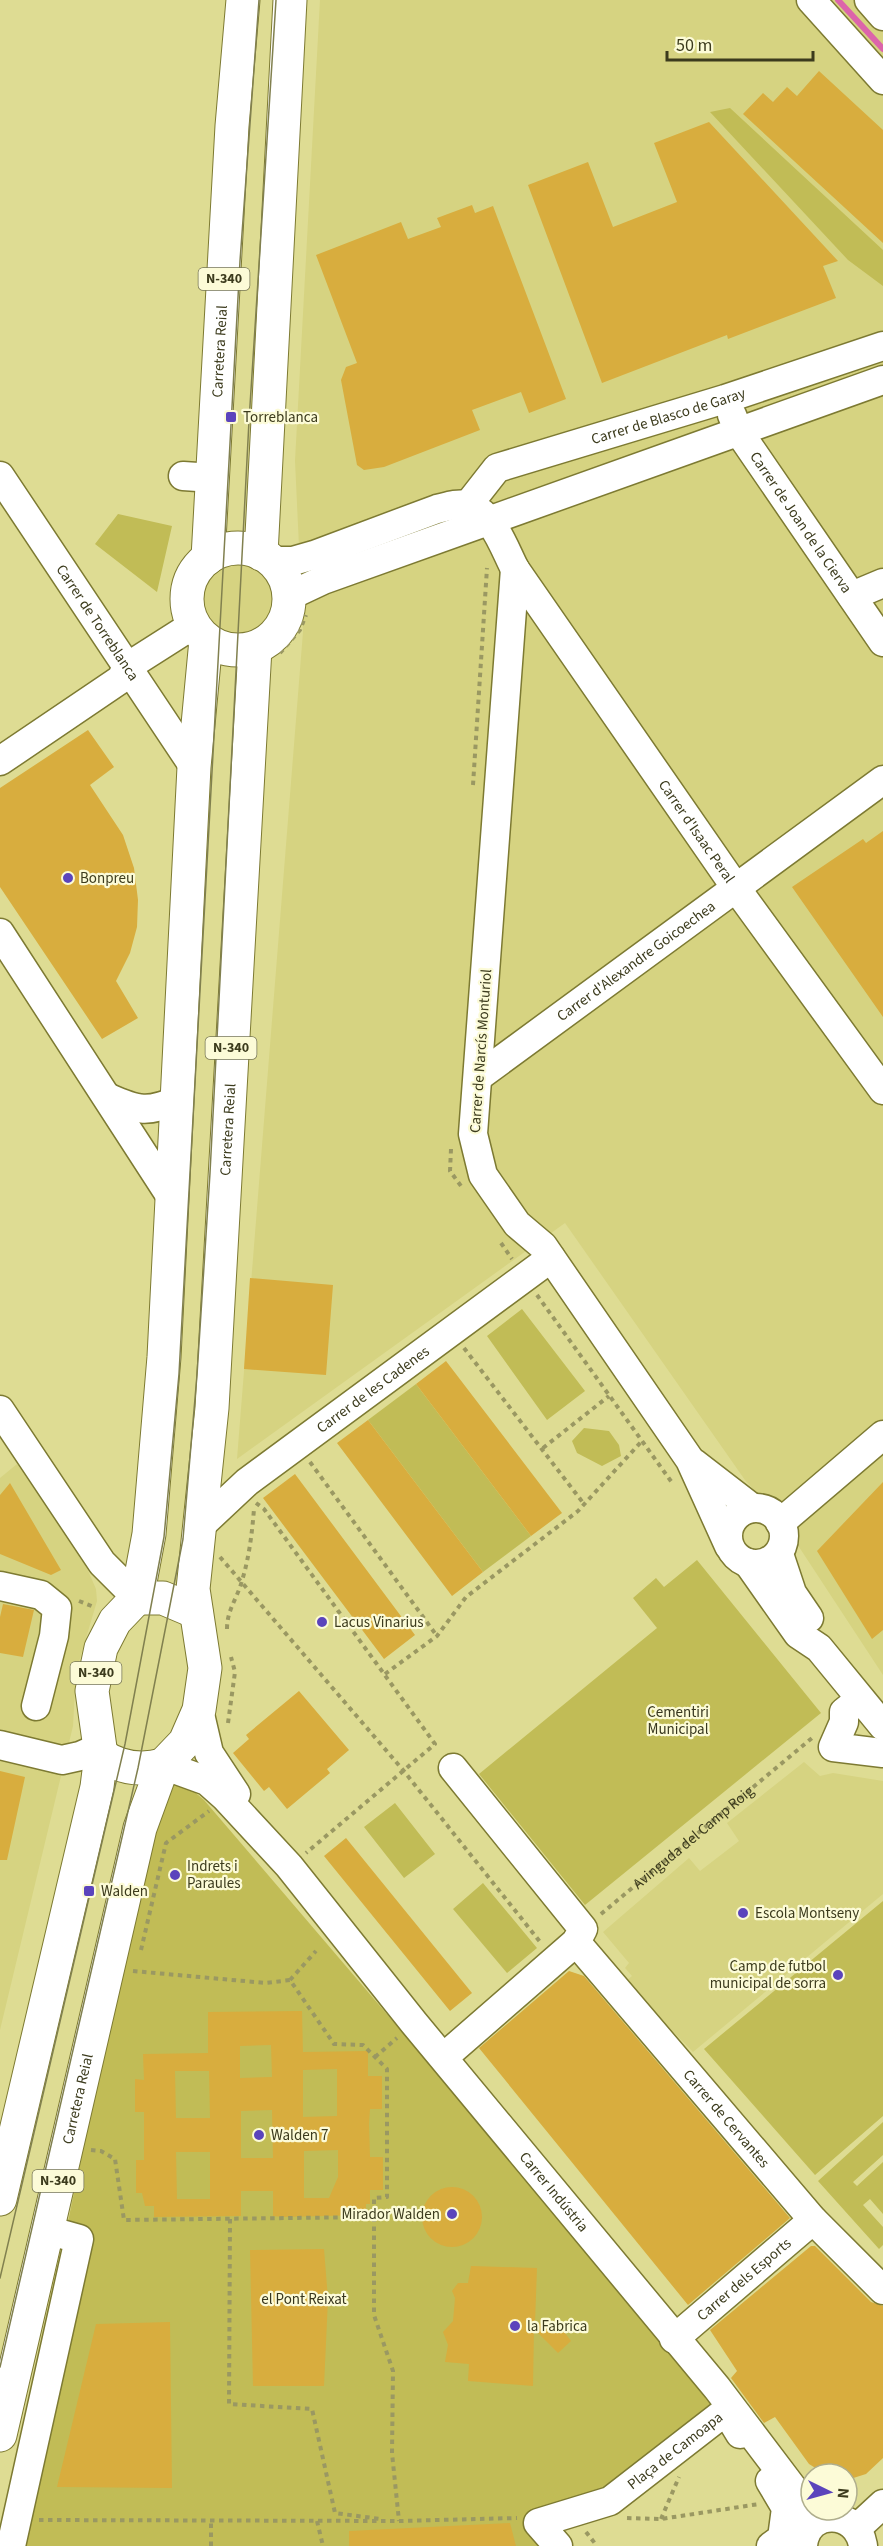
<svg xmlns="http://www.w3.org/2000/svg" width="883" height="2546" font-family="'Source Sans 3',sans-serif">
<rect width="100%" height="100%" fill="#dedc93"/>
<path fill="#d6d381" d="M320,0h563v1675l-101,-154 -37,-41 -180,-257 -328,236 66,-827 -8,-171z
M201 598a38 38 0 1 1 76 0a38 38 0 1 1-76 0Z
M17,1464l66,95 13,30 1,12 -21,71 -3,54 -73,304v-552z
M804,1762l16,14 13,-3 50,8v113l-190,158 -68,-70 7,-6 -7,-8 4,-5 -26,-31 86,-74 11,13 39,-30 -12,-18z"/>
<path fill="#c1bc56" d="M730,108l153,142v36l-35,-26 -138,-148z
M118,514l54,12 -15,66 -62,-48z
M522,1309l63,82 -38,29 -60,-84z
M416,1384l115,152 -48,36 -115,-152z
M584,1428l25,3 10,14 2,11 -19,10 -25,-13 -5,-12z
M697,1560l124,153 -236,192 -106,-131 178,-146 -24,-30 23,-20 8,9z
M174,1781l16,7 14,12 522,611 -116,90 -72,22 20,23h-558l153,-730z
M395,1803l40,51 -31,24 -40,-51z
M483,1883l54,65 -30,25 -54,-64z
M883,1901v215l-68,59 -111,-126z
M883,2122v33l-30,27 4,4 26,-24v52l-13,-15 -7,6 20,22v18l-4,4 -61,-68z"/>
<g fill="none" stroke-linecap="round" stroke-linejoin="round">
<path stroke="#dc64aa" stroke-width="6" d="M838,0l45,49"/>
</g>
<path fill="#d8ad3e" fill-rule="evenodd" d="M819,71l64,59v113l-140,-129 20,-21 10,9 14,-15 10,9z
M709,122l129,139 -15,5 13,32 -108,41 -1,-4 -125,48 -74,-198 60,-23 25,65 64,-25 -23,-59z
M472,205l3,8 18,-7 73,193 -37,14 -8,-21 -49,18 8,20 -96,37 -20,3 -7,-5 -16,-85 5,-13 11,-4 -41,-108 85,-33 7,17 33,-12 -4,-9z
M88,730l26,37 -24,18 33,50 11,33 4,32 -1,27 -7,26 -14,28 22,37 -36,21 -102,-152v-99z
M883,831v186l-91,-130 71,-48 3,4z
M250,1278l83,7 -7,90 -82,-6z
M446,1361l116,152 -31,23 -115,-152z
M368,1420l115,152 -31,24 -115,-153z
M295,1474l120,161 -31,24 -121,-161z
M883,1482v148l-11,9 -55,-88z
M10,1483l51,87 -10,5 -51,-21v-59z
M3,1604l31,6 -11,47 -23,-4v-36z
M299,1691l50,59 -22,19 3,4 -43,36 -18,-22 -5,4 -31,-38 16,-14 -3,-4z
M0,1771l25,6 -18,83h-7z
M346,1838l126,155 -22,18 -126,-155z
M569,1971l15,5 206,242 -102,87 -209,-257z
M302,2011l1,41 65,-1v25h14v33h-12l-1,15 1,33h13v33h-13v14h-4v11l-84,2 -9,-1v-25h-32v25l-87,1v-11h-9l-3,-13h-6v-33h8v-48h-9v-33l9,1 -1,-26 65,-1v-41zM271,2045l1,32 -32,1v-32zM337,2069v47l-34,1v-47zM175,2071h34l1,47h-34zM272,2110l1,48h-32v-47zM338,2150v27l-9,21h-25v-47zM176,2152h34v47h-33z
M422 2217a30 30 0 1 1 60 0a30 30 0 1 1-60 0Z
M811,2246h4l56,56 12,4v152l-17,16 -19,6v-6h-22l-16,-10 -34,-47 -11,6 -33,-45 6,-7 -27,-41z
M324,2249l4,50 -4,87h-71l-3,-136z
M471,2266l66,2 -2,55 24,2 12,16 -13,12 -24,-24 -1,57 -65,-5 1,-17 -24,-2 3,-17 -5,-13 10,-11 2,-23 -3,-7 6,-8h10z
M170,2322l2,166 -115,-1 39,-163z
M510,2523l6,23h-167v-15z"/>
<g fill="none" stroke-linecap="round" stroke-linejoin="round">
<g stroke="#7d7a32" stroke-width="31">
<g id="minor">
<path d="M811,0l72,80"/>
<path d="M869,0l14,16"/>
<path id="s2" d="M732,415l7,17 144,210"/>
<path id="s3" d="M0,476l194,291"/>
<path d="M183,476l30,2"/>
<path id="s4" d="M468,505l29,-37 228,-69 158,-53"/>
<path id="s5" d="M272,561h21l21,-6 123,-46c9,-2 20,-6 29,-4 26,5 38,43 49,64l221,319 147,202"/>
<path d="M515,569l-42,565 10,41 34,49 26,22 147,214 39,86"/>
<path d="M289,596l34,-16 560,-200"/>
<path d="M852,596l31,-13"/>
<path d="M0,761l121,-82 6,-12 66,-42"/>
<path d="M0,933l173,267"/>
<path id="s6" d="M478,1077l405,-297"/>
<path d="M109,1098c29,13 39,15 69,2"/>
<path d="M0,1410l102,153 35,35"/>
<path d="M694,1463l57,44"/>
<circle cx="756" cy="1536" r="28"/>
<path d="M780,1523l103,-88"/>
<path id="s7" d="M199,1527l48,-45 304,-224"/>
<path d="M779,1554l13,39 17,25"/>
<path d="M748,1563l50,71 21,14 64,78"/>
<path d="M0,1586l41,9 16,13 -3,28 -18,70"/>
<path d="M859,1700l-15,12v10l-11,25 50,6"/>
<path d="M199,1710l10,43 27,41"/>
<path d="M0,1745l62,15 18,-4 18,-8"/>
<path id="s8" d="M163,1765l44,16 18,16 64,69 125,157 303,365 78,103 20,31"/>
<path id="s9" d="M576,1942l237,278 70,70"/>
<path d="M444,2057l132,-115 7,-13 -130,-161"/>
<path id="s10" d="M674,2339l139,-119"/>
<path d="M770,2481l16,27 -4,30 -11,8"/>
<path d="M857,2528l26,-24"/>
<path d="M11,2546l68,-307 -32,-9"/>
<path id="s11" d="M558,2546l-20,-23 72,-22 116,-90 14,23"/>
<path d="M803,2546c3,-39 55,-37 60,0"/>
</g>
</g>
<g stroke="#7d7a32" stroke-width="35">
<g id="major">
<circle cx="238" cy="599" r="51"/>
<path d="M261,554l29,-554"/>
<path id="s12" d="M208,558l24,-432 11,-126"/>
<path d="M137,1598h26l33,14"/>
<path d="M101,1755c19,13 40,16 62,10"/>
<path d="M0,2199l97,-412 4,-32 -9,-64 9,-43 14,-27 22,-23 12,-64 15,-177 30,-590 12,-127"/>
<path id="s13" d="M0,2435l140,-607 23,-63 22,-23 14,-32 6,-42 -12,-79 19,-181 43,-760"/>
</g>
</g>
<g stroke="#9a9862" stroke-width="4" stroke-dasharray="4.5 4.5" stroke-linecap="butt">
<path d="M280,653l20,-23 6,-15"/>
<path d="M473,785l14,-217"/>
<path d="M451,1149l-1,22 11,15"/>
<path d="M501,1243l11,16"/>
<path d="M537,1295l136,189"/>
<path d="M464,1348l120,156"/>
<path d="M543,1448l66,-52"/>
<path d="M310,1462l127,174"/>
<path d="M256,1503l8,6 171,235 -129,109"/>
<path d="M220,1557l183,213 138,173"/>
<path d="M79,1601l15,6"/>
<path d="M227,1629c0,-18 9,-29 14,-45 8,-25 11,-50 13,-75"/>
<path d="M385,1674l52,-38 29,-39 112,-86 63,-69"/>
<path d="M228,1723l7,-51 -4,-15"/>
<path id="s1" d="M601,1914l211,-176"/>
<path d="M141,1950l25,-107 43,-32"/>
<path d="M133,1971l133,12 24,-3 44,64 29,1 24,24v128l-13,1v117l19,56 -1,82 7,68"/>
<path d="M290,1980l26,-29"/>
<path d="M375,2057l22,-19"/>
<path d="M91,2150l10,1 14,8 9,61 249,-3"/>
<path d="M230,2219l-1,185 83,5 23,104 45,6"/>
<path d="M627,2518l34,1 98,-15"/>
<path d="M661,2519l18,-42"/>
<path d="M39,2520l360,1 118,-3"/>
<path d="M317,2521l6,25"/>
<path d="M586,2532l11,14"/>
<path d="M211,2546v-25"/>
</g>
<use href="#minor" stroke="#fff" stroke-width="28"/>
<use href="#major" stroke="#fff" stroke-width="33"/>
<path stroke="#81804f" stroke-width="1.5" d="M0,2278l125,-534 39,-207 15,-163 61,-1113 19,-261
M0,2367l138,-599 45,-229 14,-164 13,-202 39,-752 27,-421"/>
</g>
<g fill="#5b44bc" stroke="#fcfbd7" stroke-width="2">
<rect x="225" y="411" width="12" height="12" rx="3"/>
<circle cx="68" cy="878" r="6"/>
<circle cx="322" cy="1622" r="6"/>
<circle cx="175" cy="1875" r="6"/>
<rect x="83" y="1885" width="12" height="12" rx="3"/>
<circle cx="743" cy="1913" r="6"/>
<circle cx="838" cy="1975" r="6"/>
<circle cx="259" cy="2135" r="6"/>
<circle cx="452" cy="2214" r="6"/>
<circle cx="515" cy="2326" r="6"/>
</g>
<g text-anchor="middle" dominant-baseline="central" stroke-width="4.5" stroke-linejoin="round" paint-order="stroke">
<g fill="#fcfbd7" stroke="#767555" stroke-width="1.5">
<rect x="198.5" y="268" width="51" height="22" rx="4.5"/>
<rect x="205.5" y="1037" width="51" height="22" rx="4.5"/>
<rect x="70.5" y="1662" width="51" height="22" rx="4.5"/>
<rect x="32.5" y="2170" width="51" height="22" rx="4.5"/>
</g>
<g font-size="14" font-weight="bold" fill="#3c3b1d">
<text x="224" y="279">N-340</text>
<text x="231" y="1048">N-340</text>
<text x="96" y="1673">N-340</text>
<text x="58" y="2181">N-340</text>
</g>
<g font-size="15" fill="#3c3b1d" stroke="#fcfbd7">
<text stroke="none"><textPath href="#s12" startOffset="207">Carretera Reial</textPath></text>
<text stroke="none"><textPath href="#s4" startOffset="226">Carrer de Blasco de Garay</textPath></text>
<text stroke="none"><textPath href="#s2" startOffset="128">Carrer de Joan de la Cierva</textPath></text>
<text stroke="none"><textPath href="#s3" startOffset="176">Carrer de Torreblanca</textPath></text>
<text stroke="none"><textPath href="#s5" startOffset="606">Carrer d'Isaac Peral</textPath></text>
<text stroke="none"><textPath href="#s6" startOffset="196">Carrer d'Alexandre Goicoechea</textPath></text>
<text transform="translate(481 1051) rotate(-86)">Carrer de Narcís Monturiol</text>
<text stroke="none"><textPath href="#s13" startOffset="1340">Carretera Reial</textPath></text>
<text stroke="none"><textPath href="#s7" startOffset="222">Carrer de les Cadenes</textPath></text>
<text stroke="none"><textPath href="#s1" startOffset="120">Avinguda del Camp Roig</textPath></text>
<text stroke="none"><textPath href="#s13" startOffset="345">Carretera Reial</textPath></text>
<text stroke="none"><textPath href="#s9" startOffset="232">Carrer de Cervantes</textPath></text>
<text stroke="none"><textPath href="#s8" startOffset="585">Carrer Indústria</textPath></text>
<text stroke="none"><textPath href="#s10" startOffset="92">Carrer dels Esports</textPath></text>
<text stroke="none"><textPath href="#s11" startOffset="188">Plaça de Camoapa</textPath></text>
</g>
<g font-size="15" fill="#3c3b1d" stroke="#fcfbd7" text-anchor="start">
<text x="243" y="417">Torreblanca</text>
<text x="80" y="878">Bonpreu</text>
<text x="334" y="1622">Lacus Vinarius</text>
<text x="187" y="1866">Indrets i<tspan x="187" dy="17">Paraules</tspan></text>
<text x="101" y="1891">Walden</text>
<text x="755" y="1913">Escola Montseny</text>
<text x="826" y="1966" text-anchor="end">Camp de futbol<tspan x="826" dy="17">municipal de sorra</tspan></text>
<text x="271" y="2135">Walden 7</text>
<text x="440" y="2214" text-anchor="end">Mirador Walden</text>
<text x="527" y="2326">la Fabrica</text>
</g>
<g font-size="15" fill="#37361e" stroke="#fcfbd7">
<text x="678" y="1712">Cementiri<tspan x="678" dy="17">Municipal</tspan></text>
<text x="304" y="2299">el Pont Reixat</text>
</g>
</g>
<g transform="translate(829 2492) rotate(95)"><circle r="28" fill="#fcfbd7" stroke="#afae8d" stroke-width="1.5"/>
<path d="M0-4.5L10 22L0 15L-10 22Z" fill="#5b44bc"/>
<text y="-9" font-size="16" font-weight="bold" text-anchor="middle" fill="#3c3b1d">N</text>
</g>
<path d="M667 51v9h146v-9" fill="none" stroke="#3c3b1d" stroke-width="3"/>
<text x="676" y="51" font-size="18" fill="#3c3b1d" stroke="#fcfbd7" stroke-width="4.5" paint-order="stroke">50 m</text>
</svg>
